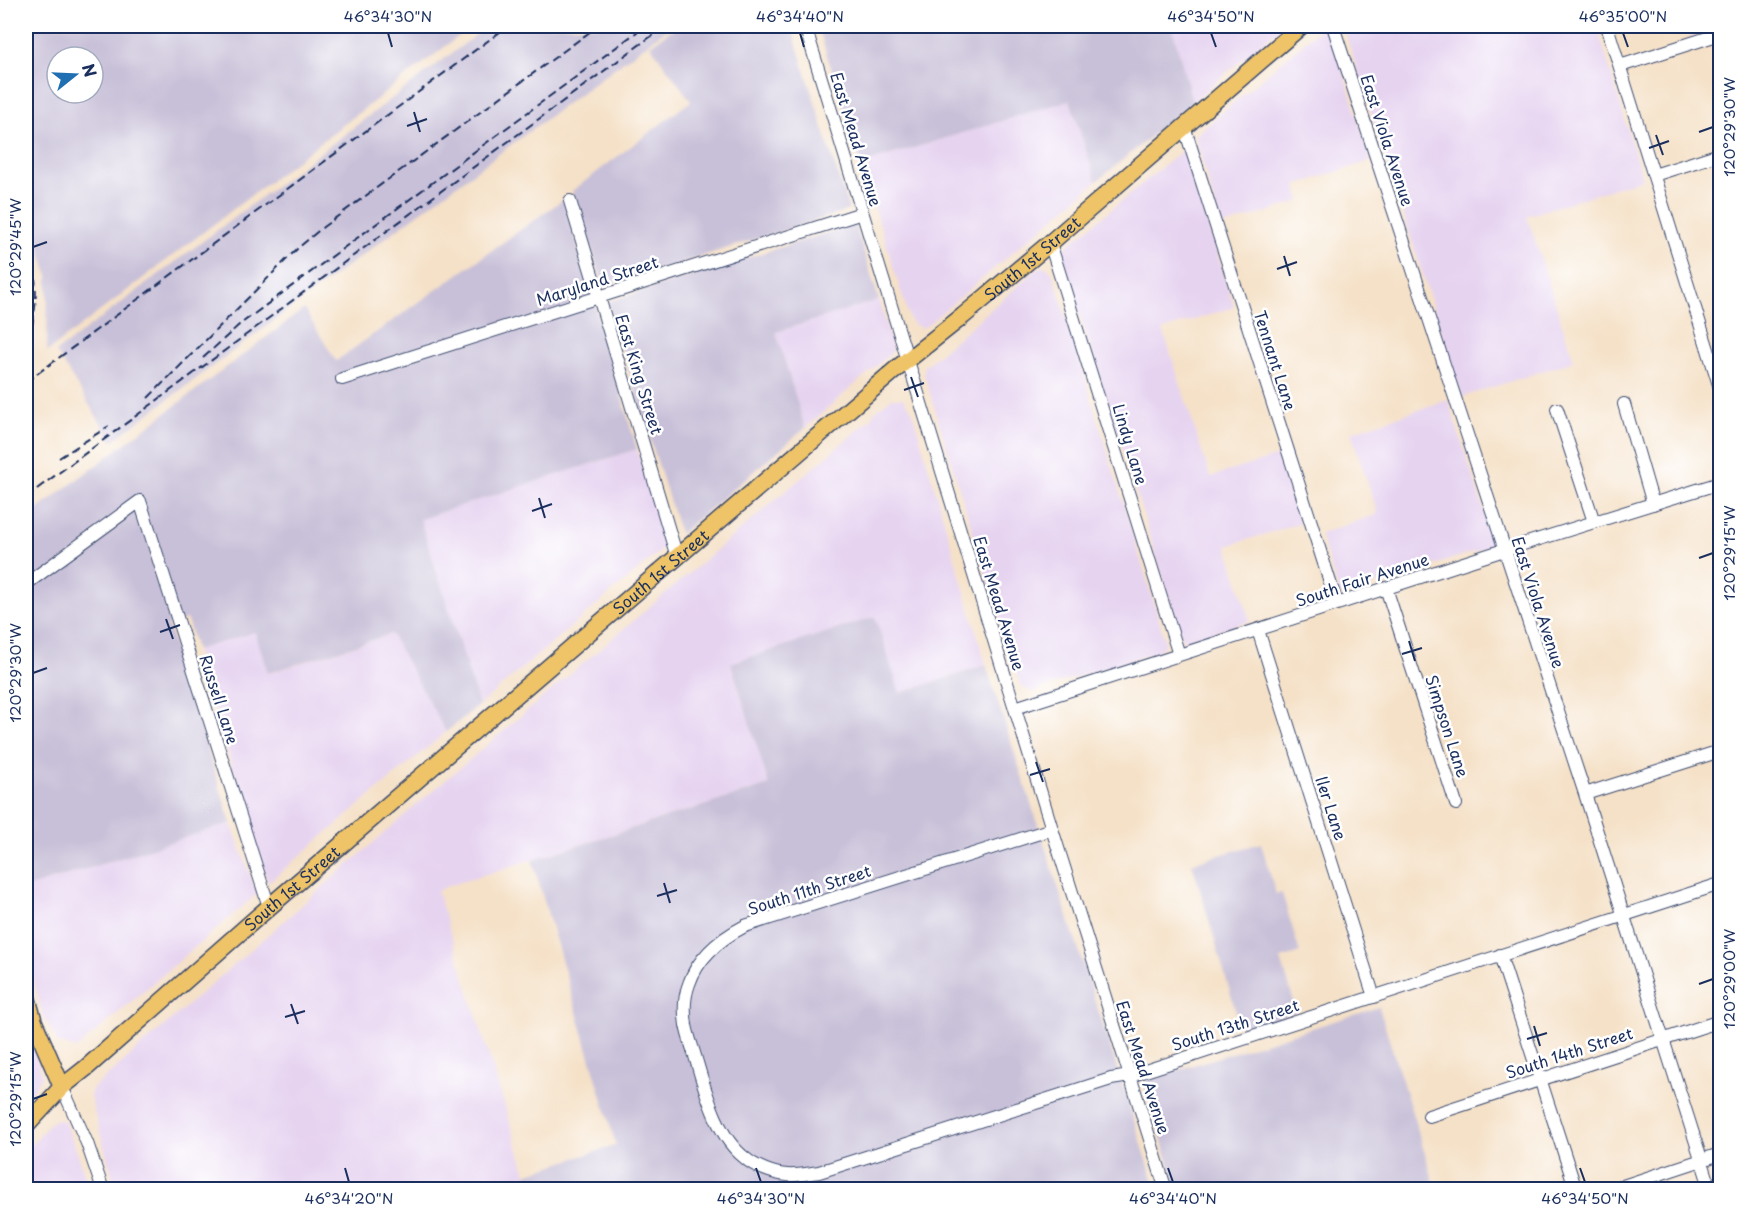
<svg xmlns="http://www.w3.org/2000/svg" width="1746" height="1215" font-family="'Playpen Sans',sans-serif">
<rect width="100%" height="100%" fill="#fff"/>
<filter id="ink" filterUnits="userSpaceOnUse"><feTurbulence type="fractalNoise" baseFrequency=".0167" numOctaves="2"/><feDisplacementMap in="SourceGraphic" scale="12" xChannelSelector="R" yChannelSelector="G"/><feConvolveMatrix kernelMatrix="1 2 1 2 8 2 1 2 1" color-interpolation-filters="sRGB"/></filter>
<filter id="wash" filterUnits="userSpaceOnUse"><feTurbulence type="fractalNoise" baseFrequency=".008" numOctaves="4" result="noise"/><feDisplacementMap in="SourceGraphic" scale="24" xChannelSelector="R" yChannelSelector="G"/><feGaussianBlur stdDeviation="1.35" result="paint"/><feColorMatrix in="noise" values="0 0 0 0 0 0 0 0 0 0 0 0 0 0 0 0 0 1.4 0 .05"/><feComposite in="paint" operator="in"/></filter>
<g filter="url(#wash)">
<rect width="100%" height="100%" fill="#f5e1c7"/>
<path fill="#e6d3f0" d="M1171,26h111l-90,76z
M1323,26h6l42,135 -75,24 5,16 -80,26 -26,-91z
M1343,26h254l45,153 -115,37 47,145 -112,36z
M1686,26h34v1l-30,10z
M1070,100l26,82 -169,143 -5,3 -7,-3 -5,-5 -49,-156z
M1184,149l50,158 -71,23 47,147 68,-21 22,67 -73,23 23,75 -67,20 -123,-389z
M1040,267h6l5,4 3,6 111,363 -1,6 -6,5 -127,41 -11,-7 -96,-311v-7z
M879,300l14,50 -3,4 -85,74 -29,-96z
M891,398h12l9,12 74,255 -87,28 -24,-76 -144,46 38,122 -321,101 -11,5 94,298h-415l-26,-92 2,-8 329,-288 452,-384v-4z
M1448,400l47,145 -155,51 -20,-62 58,-20 -27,-82z
M637,449l28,98 -186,158 -59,-186z
M255,632l14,41 123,-39 54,98 -178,151 -72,-233z
M231,823l26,71 -181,155 -18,-6 -15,-27 -17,-64v-64z
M26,1022l16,54 -16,23z
M53,1120h8l4,3 12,28 12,38h-63v-38z"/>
<path fill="#c8c0d8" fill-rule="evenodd" d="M26,26h446l-425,326 1,-77 -22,-69zM57,57h36v36h-36z
M488,26h183l-559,415 -56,-89z
M677,26h114l58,184 -245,77 -32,-96 119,-90 -41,-56z
M835,26h337l20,76 -96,80 -26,-82 -209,64 -41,-131 3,-3z
M564,199l73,250 -217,70 59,186 -33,27 -55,-98 -123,39 -13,-41 -59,18 -9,-31 -19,6 63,198 -205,65v-370l278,-209 32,52z
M855,224l24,76 -103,32 29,96 -125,106 -73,-232z
M875,617l25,76 86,-28 170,523 -5,2h-620l-5,-16 90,-29 -84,-285 237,-75 -38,-122z
M1261,843l15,51 6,-1 18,60 -19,6 16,53 -56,17 -49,-166z
M1379,1007l57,182h-259l-34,-108z"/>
</g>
<g filter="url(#ink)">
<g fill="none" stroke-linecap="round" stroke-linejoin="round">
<g stroke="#3c4a6e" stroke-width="14">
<path id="minor" d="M805,26l247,803 114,361
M1333,26l252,768 126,396
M1607,26l113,362
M1620,66l100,-32
M1184,126l153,478
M1654,175l66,-21
M570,201l107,356
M1050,243l129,412
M342,379l520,-166
M1624,404l29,100
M1557,409l37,113
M26,584l114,-83 129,406
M1386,588l70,216
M1258,630l116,367
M1015,708l489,-158 216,-67
M1585,794l135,-43
M1052,829l-307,97c-25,13 -47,31 -56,58 -5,13 -5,28 -3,41 2,11 6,21 9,31 10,33 21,80 50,102 10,9 29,16 42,17 11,1 22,-2 32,-3l292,-93 19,-3 590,-192
M1500,955l76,235
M62,1087l25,56 16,47
M1429,1116l291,-95
M1611,1190l109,-36"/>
</g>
<g stroke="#3c4a6e" stroke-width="19">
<g id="major">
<path d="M26,994l8,28 28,65"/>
<path id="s1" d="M26,1126l36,-39 24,-19 183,-161 626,-537 68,-54 87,-73 251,-217"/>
</g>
</g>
<use href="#minor" stroke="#fff" stroke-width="12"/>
<use href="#major" stroke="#efc469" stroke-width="16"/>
<path stroke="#1b2f5e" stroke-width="2" stroke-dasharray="9 4.5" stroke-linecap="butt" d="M26,236c13,43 13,70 0,112
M203,358l36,-33 406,-299
M26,382l482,-356
M148,398l150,-150 25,-21 275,-201
M59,458l50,-32
M26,497l639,-471"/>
</g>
</g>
<path fill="none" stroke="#1b2f5e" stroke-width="2" d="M388,33l4,14M800,33l4,14M1211,33l5,14M1623,33l5,14M414,112l6,20M407,126l20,-7M1699,132l14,-5M1656,135l7,20M1649,148l20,-7M33,247l14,-5M1284,256l6,20M1277,269l20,-7M911,377l7,20M904,390l20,-7M539,498l6,20M532,511l20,-7M1699,558l14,-5M166,619l7,20M160,632l20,-7M1409,641l6,20M1402,654l20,-6M33,673l14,-5M1036,762l7,20M1030,775l20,-6M664,883l6,20M657,896l20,-6M1699,984l14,-5M291,1004l7,20M285,1017l20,-6M1534,1026l6,20M1527,1039l20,-6M33,1099l14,-5M345,1168l4,14M756,1168l5,14M1168,1168l5,14M1580,1168l5,14"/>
<g text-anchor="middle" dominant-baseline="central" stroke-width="5" stroke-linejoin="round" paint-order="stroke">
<g font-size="16" fill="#1b2f5e" stroke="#fff">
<text transform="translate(857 139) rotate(73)">East Mead Avenue</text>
<text transform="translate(1388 140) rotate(72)">East Viola Avenue</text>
<text stroke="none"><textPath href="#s1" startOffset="1329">South 1st Street</textPath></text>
<text transform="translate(597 280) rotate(-18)">Maryland Street</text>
<text transform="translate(1276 360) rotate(72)">Tennant Lane</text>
<text transform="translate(640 374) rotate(73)">East King Street</text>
<text transform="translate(1131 444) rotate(73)">Lindy Lane</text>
<text stroke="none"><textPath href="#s1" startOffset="843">South 1st Street</textPath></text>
<text transform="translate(1362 579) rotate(-18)">South Fair Avenue</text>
<text transform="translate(1539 602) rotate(72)">East Viola Avenue</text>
<text transform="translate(1000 603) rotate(73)">East Mead Avenue</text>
<text transform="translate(220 699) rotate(72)">Russell Lane</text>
<text transform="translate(1448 726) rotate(72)">Simpson Lane</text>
<text transform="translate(1332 808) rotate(72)">Iler Lane</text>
<text stroke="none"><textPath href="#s1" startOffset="357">South 1st Street</textPath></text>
<text transform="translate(809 889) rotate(-18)">South 11th Street</text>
<text transform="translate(1235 1024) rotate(-18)">South 13th Street</text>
<text transform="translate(1569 1052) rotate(-18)">South 14th Street</text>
<text transform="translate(1144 1067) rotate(72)">East Mead Avenue</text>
</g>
</g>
<rect width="1746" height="1215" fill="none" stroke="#fff" stroke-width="66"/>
<g transform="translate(75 75) rotate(72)"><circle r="28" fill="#ffffff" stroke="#a4acbf" stroke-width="1.5"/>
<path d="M0-4.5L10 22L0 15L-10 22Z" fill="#1f6fb2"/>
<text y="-9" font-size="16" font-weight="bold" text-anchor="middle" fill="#1b2f5e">N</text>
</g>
<rect x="33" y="33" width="1680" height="1149" fill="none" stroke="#1b2f5e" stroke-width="2"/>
<g font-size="15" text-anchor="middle" fill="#1b2f5e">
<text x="388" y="22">46°34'30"N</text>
<text x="800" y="22">46°34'40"N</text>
<text x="1211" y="22">46°34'50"N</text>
<text x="1623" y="22">46°35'00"N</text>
<text transform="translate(1730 127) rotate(-90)" y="5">120°29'30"W</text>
<text transform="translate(16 247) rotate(-90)" y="5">120°29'45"W</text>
<text transform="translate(1730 553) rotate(-90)" y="5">120°29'15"W</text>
<text transform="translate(16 673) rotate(-90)" y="5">120°29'30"W</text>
<text transform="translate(1730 979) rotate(-90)" y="5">120°29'00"W</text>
<text transform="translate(16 1099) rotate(-90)" y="5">120°29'15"W</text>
<text x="349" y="1204">46°34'20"N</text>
<text x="761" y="1204">46°34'30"N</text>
<text x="1173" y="1204">46°34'40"N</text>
<text x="1585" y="1204">46°34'50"N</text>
</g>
</svg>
